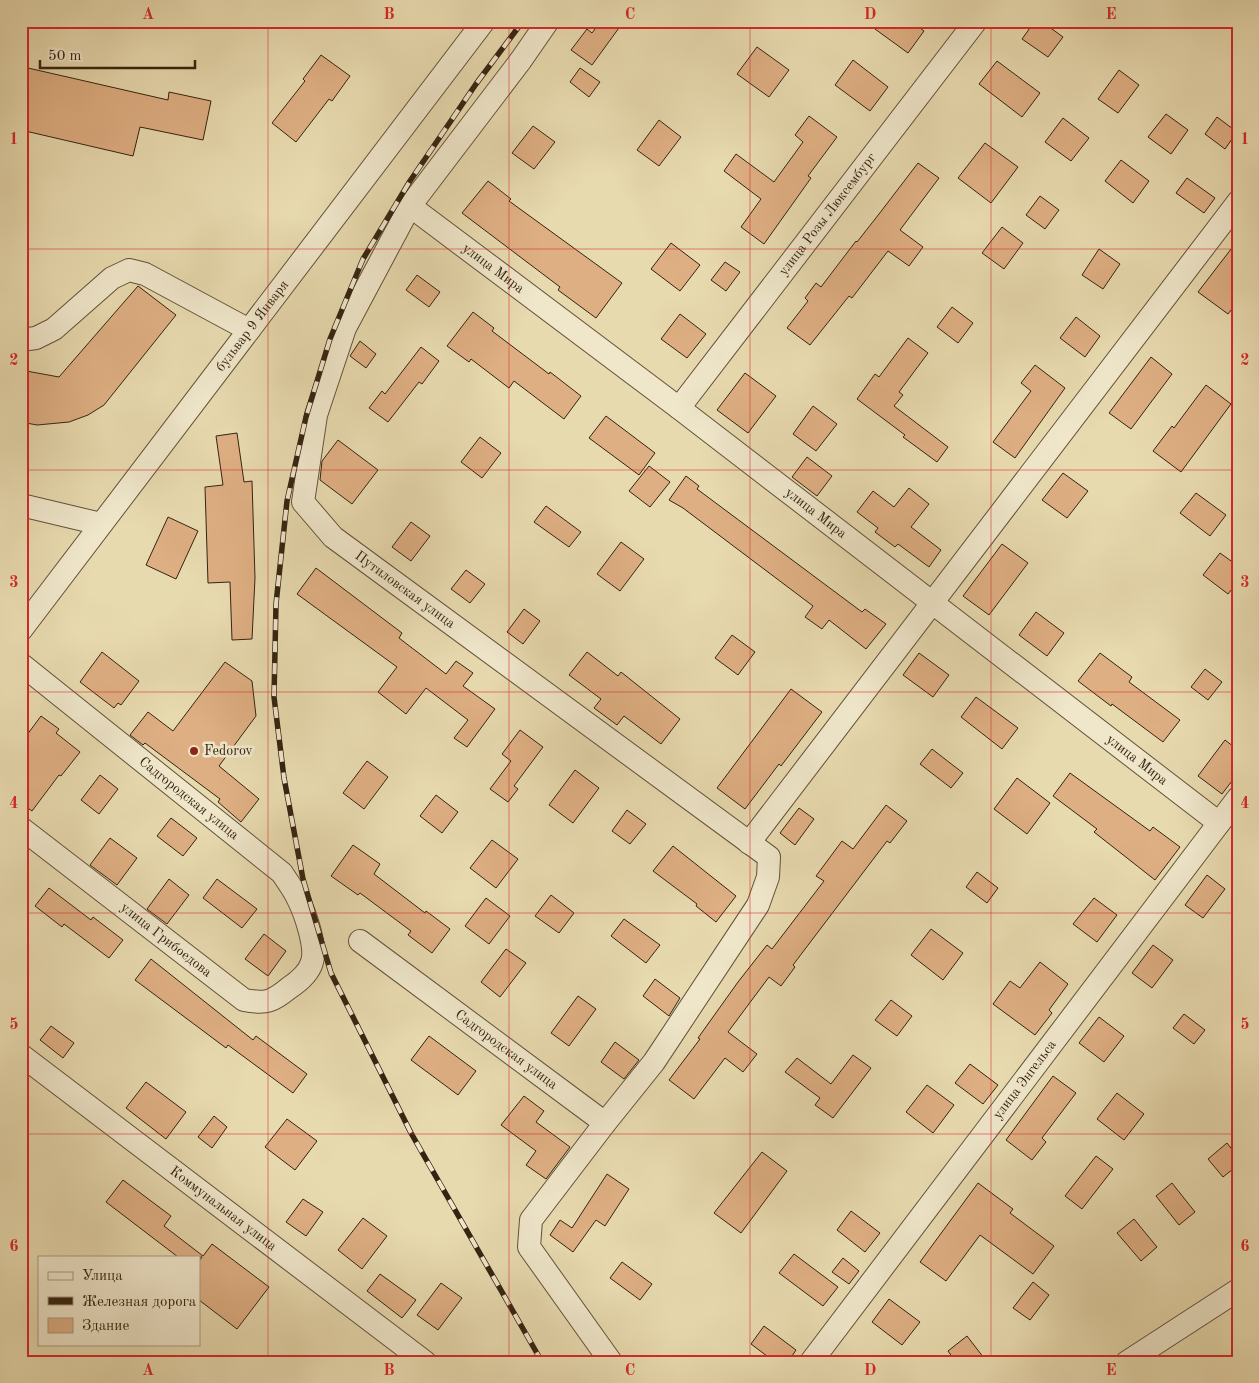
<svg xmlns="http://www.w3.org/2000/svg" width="1259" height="1383" font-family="'Old Standard TT',serif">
<rect width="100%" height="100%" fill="#e8daaf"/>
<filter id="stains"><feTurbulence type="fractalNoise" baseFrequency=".004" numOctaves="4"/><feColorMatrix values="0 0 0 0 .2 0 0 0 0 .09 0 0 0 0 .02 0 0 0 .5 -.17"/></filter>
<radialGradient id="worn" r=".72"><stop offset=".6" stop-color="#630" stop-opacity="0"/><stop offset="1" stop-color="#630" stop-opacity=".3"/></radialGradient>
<path fill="#deaf83" stroke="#352311" d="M601,21h23l-32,44 -21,-15 16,-21 5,4z
M864,21h47l13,10 -16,22z
M1035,21h6l22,16 -15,20 -26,-18z
M757,47l32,23 -20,27 -32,-23z
M321,55l29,21 -18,25 -3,-2 -33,43 -24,-19 33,-42 -2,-2z
M853,60l35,27 -18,24 -35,-26z
M997,61l43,32 -18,24 -43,-33z
M28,68l140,32 1,-8 42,9 -8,39 -63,-13 -7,29 -112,-26v-35z
M580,68l20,14 -11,15 -19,-15z
M1119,70l20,15 -21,28 -20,-14z
M1166,114l22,16 -17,24 -23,-17z
M809,116l28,21 -29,39 3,2 -47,66 -23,-17 20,-28 -37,-28 12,-17 38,28 29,-40 -8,-7z
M1217,117l20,15 -12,17 -20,-15z
M1063,118l26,20 -18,23 -26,-19z
M659,120l22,17 -22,29 -22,-16z
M533,126l22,16 -21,27 -22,-16z
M985,143l33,24 -27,36 -33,-25z
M1121,160l28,21 -16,22 -28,-22z
M918,163l21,15 -39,52 23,17 -14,19 -21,-15 -36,47 -3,-2 -39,49 -23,-17 21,-27 -3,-3 11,-15 5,4 35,-46 1,1 22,-28z
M1187,178l28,20 -11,15 -28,-20z
M488,181l23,18 -2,2 113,82 -26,35 -38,-28 2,-3 -98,-74z
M1040,196l19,14 -14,19 -19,-14z
M1002,227l21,16 -19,26 -22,-16z
M1238,240v61l-10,13 -30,-22z
M671,243l29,22 -20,26 -29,-22z
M1099,249l21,15 -17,25 -21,-14z
M725,262l15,10 -14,19 -15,-11z
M417,275l23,17 -11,15 -23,-17z
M138,286l38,29 -72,90 -16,10 -19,7 -32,3 -16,-3v-52l38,7z
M952,307l21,16 -15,20 -21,-16z
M473,312l21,16 -2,3 57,43 1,-2 31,24 -17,23 -50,-38 -5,7 -38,-29 -2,3 -22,-16z
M680,314l26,20 -19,24 -26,-19z
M1076,317l24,19 -15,21 -25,-19z
M908,338l20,15 -29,39 4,3 -9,11 54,41 -11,15 -34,-25 2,-2 -48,-36 18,-25 4,3z
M360,341l16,13 -10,14 -16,-12z
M421,347l18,14 -17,23 -3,-2 -31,40 -19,-14 13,-17 3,3z
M1151,357l21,17 -41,55 -22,-16z
M1035,365l30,23 -50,70 -22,-16 38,-51 -10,-8z
M745,373l31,23 -28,37 -31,-23z
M1206,385l25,19 -50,68 -28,-21 19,-25 2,2z
M813,406l24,18 -21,27 -23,-17z
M606,416l49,37 -16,22 -50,-37z
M237,433l7,49 8,-1 3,97 -3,61 -20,1 -2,-58 -22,1 -3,-96 18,-2 -7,-49z
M480,437l21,16 -19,25 -21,-16z
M338,440l40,30 -26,34 -32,-24 2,-19z
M807,457l25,19 -15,20 -25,-19z
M649,466l21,16 -20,25 -21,-16z
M1063,473l25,18 -21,27 -25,-18z
M686,476l13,10 -2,3 165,123 3,-3 21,15 -20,25 -37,-29 -7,9 -17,-12 8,-11 -130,-98 -14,-8z
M909,488l20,16 -18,23 30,23 -12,17 -31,-23 -3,3 -20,-15 3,-4 -21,-16 16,-21 21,16z
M1196,493l30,22 -16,21 -30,-23z
M546,506l35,26 -12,15 -35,-25z
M168,517l30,14 -22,48 -30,-14z
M411,522l19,14 -19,25 -19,-14z
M621,542l23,17 -24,32 -23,-17z
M1002,544l26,19 -39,52 -26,-19z
M1220,553l18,13v15l-10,13 -25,-19z
M316,568l86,65 -3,5 47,36 10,-13 17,12 -10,13 32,23 -28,38 -13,-9 14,-18 -42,-32 -20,26 -28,-22 19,-25 -100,-73z
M466,570l19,14 -15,19 -19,-14z
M524,609l16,12 -17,23 -16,-12z
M1036,612l28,21 -17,23 -28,-21z
M732,635l23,17 -17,23 -23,-17z
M102,652l37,29 -18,24 -3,-2 -4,5 -34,-26z
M587,652l31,24 3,-4 59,47 -19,25 -37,-28 -7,9 -23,-17 7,-9 -32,-24z
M919,653l30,22 -16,22 -30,-22z
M1100,653l32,24 -3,5 51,38 -17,22 -51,-38 -1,2 -33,-25z
M225,662l27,19 4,35 -37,50 40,33 -18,23 -23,-20 2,-3 -75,-56 -2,2 -13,-10 18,-23 25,19z
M1205,669l17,13 -14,18 -17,-13z
M791,689l31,23 -41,54 -2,-2 -34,45 -28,-21z
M976,697l42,31 -16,21 -41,-32z
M41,716l18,13 -3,4 24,19 -19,24 -2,-1 -27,36 -11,-8v-44l7,-8 -7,-5v-3z
M520,730l23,17 -29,39 4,3 -10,13 -18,-13 21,-28 -9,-7z
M1225,740l13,10v23l-16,21 -24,-18z
M932,749l31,24 -12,15 -31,-24z
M367,761l21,16 -24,32 -21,-16z
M575,770l24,18 -26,35 -24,-18z
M1070,773l80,58 3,-4 27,20 -25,33 -61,-48 3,-3 -44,-33z
M100,775l18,14 -19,25 -18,-14z
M1017,778l33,25 -23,31 -33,-25z
M436,795l22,17 -16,21 -22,-17z
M886,805l21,16 -17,22 -3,-2 -94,124 2,2 -14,19 -12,-9 -41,55 29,22 -14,18 -18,-14 -31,41 -25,-19 31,-41 -2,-1 40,-56 29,-37 5,4 52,-68 -8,-5 26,-35 11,8z
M799,808l15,11 -19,26 -15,-12z
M627,810l19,14 -16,20 -18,-13z
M171,818l26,20 -14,18 -26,-20z
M110,838l27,20 -20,27 -27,-20z
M492,840l26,19 -22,29 -26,-20z
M353,845l27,19 -6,10 51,39 1,-2 24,18 -18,24 -24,-18 3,-4 -51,-38 -2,2 -27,-19z
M673,846l63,50 -20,26 -20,-16 1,-2 -44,-33z
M977,872l21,16 -11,15 -21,-16z
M1207,875l18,14 -22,29 -18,-13z
M169,879l20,16 -22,29 -20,-15z
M217,879l40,30 -15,19 -39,-30z
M49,888l42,32 2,-3 30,23 -14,18 -45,-34 -2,3 -27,-21z
M551,895l23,18 -15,20 -24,-17z
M486,898l24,18 -21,28 -24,-18z
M1094,898l23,17 -20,27 -24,-18z
M624,919l36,26 -14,18 -35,-27z
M931,929l32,24 -20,27 -32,-25z
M264,934l22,17 -18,25 -23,-17z
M1153,945l20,15 -21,28 -20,-15z
M506,949l20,14 -26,34 -19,-15z
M151,959l102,81 3,-4 51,38 -14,19 -65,-48 -2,3 -91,-68z
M1040,962l28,22 -19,26 3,3 -17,22 -42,-31 17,-23 10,7z
M655,979l25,19 -11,18 -26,-20z
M578,996l18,13 -27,37 -18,-13z
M891,1000l21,16 -15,20 -22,-16z
M1184,1014l21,16 -11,14 -21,-16z
M1099,1017l25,19 -20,26 -25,-19z
M51,1026l23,17 -11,15 -23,-18z
M429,1036l47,35 -18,24 -47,-35z
M615,1042l24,18 -15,19 -23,-17z
M853,1055l18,13 -38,50 -18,-13 5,-7 -35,-26 12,-14 34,26z
M970,1064l28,21 -15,19 -28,-21z
M1053,1076l23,17 -34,45 4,4 -14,18 -26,-20z
M146,1082l40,30 -20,27 -40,-31z
M927,1085l27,20 -21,28 -27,-21z
M1117,1093l27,21 -20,26 -27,-21z
M524,1096l20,15 -8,11 34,25 -24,32 -20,-14 10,-14 -35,-26z
M214,1116l13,11 -15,21 -14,-11z
M287,1119l30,22 -22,29 -30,-23z
M1227,1143l11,14v8l-15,12 -15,-18z
M762,1152l25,19 -46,62 -27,-20z
M1096,1156l17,13 -31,40 -17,-13z
M607,1174l22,15 -24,37 -9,-6 -23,32 -23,-17 10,-15 12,8z
M123,1180l48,36 -7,10 39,30 9,-12 57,43 -32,42 -38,-29v-39l3,-4h-24l-72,-55z
M978,1183l35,26 -3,4 44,33 -21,28 -53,-39 -34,46 -26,-19z
M1172,1183l23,29 -16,13 -23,-29z
M303,1199l20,13 -17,24 -20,-14z
M851,1211l29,22 -15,19 -28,-22z
M363,1218l24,18 -25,33 -24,-19z
M1134,1219l23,28 -16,14 -24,-28z
M794,1254l44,33 -15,19 -44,-33z
M843,1258l16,13 -10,13 -17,-12z
M622,1262l30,22 -12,16 -30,-22z
M380,1274l36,26 -14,18 -35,-27z
M1033,1282l16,13 -19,25 -17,-12z
M441,1283l21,15 -24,32 -21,-15z
M889,1299l31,23 -18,23 -30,-23z
M764,1326l32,24 -8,12h-13l-24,-18z
M967,1336l20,26h-31l-8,-11z"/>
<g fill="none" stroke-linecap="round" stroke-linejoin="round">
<g stroke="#625138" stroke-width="24">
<g id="minor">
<path id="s1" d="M548,21l-27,39 -111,146 -65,122 -29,87 -13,87 30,35 436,320 -1,20 -10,28 -104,157 -49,61 -74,97 -2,27 82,115"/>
<path id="s2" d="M410,206l269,202 540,415"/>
<path d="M21,340l15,-2 18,-9 58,-51 17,-8 16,4 104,56"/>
<path id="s3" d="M679,408l297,-387"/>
<path d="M21,505l80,19"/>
<path id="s4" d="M21,630l463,-609"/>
<path id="s5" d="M21,664l261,209c5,8 12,17 16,26 7,14 19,48 14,63 -3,11 -14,20 -23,26 -17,14 -23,16 -45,12l-223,-172"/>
<path d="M749,843l489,-641"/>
<path id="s6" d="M360,941l245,182"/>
<path id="s7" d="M21,1055l404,307"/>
<path id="s8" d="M811,1362l427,-564"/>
<path d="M1127,1362l111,-72"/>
</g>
</g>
<use href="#minor" stroke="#f0e7cb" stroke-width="22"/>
<g stroke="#352311" stroke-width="5.5">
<path id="rail" d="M523,21l-47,63 -66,97 -47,78 -33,80 -24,78 -19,84 -11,103 -2,93 10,81 19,101 28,94 80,160 131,229"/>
</g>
<use href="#rail" stroke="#f0e7cb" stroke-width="4" stroke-dasharray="11" stroke-linecap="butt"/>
</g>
<path fill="none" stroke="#d62828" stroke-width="1" stroke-opacity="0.55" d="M268,21v1341M509,21v1341M750,21v1341M991,21v1341M21,249h1217M21,470h1217M21,692h1217M21,913h1217M21,1134h1217"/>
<circle fill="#8f2418" stroke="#f0e7cb" stroke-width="2" cx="194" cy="751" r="5"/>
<g text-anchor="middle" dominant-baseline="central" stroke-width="5" stroke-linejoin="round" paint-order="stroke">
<g font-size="14" fill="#352311" stroke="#f0e7cb">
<text stroke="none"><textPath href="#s3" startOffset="244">улица Розы Люксембург</textPath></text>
<text stroke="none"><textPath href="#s2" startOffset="104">улица Мира</textPath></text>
<text stroke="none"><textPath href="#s4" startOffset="382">бульвар 9 Января</textPath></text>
<text stroke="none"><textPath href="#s2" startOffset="509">улица Мира</textPath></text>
<text stroke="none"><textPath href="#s1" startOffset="684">Путиловская улица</textPath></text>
<text stroke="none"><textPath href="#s2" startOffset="914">улица Мира</textPath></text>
<text stroke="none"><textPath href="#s5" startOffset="215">Садгородская улица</textPath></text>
<text transform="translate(166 940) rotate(38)">улица Грибоедова</text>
<text stroke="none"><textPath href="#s6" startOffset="182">Садгородская улица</textPath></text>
<text stroke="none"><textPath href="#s8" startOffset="354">улица Энгельса</textPath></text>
<text stroke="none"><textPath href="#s7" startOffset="254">Коммунальная улица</textPath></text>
</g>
<g font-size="14" fill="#352311" stroke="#f0e7cb" text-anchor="start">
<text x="204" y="751">Fedorov</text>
</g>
</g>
<rect width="1259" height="1383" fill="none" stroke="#e8daaf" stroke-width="55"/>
<rect x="38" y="1256" width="162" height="90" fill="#f0e7cb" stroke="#a59981"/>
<rect x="48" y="1272" width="25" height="8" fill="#f0e7cb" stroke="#a59981"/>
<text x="82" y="1280" font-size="15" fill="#352311">Улица</text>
<rect x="48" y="1297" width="25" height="8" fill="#352311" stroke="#a59981"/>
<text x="82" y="1306" font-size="15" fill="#352311">Железная дорога</text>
<rect x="48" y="1318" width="25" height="15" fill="#deaf83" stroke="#a59981"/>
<text x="82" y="1330" font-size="15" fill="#352311">Здание</text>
<path d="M40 60v8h155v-8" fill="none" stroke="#352311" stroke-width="2.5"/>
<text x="48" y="60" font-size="15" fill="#352311" stroke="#f0e7cb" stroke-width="4" paint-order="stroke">50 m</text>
<rect x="28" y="28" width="1204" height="1328" fill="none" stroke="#d62828" stroke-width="2"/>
<g font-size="16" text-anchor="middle" font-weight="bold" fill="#d62828">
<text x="148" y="19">A</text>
<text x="389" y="19">B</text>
<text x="630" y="19">C</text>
<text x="870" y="19">D</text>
<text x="1111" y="19">E</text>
<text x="14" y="144">1</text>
<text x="1245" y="144">1</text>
<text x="14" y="365">2</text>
<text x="1245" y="365">2</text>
<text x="14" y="587">3</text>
<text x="1245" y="587">3</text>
<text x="14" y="808">4</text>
<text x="1245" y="808">4</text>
<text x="14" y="1029">5</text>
<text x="1245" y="1029">5</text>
<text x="14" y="1251">6</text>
<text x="1245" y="1251">6</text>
<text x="148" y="1375">A</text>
<text x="389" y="1375">B</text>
<text x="630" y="1375">C</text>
<text x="870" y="1375">D</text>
<text x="1111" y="1375">E</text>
</g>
<rect width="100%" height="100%" filter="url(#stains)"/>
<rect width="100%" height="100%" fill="url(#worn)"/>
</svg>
